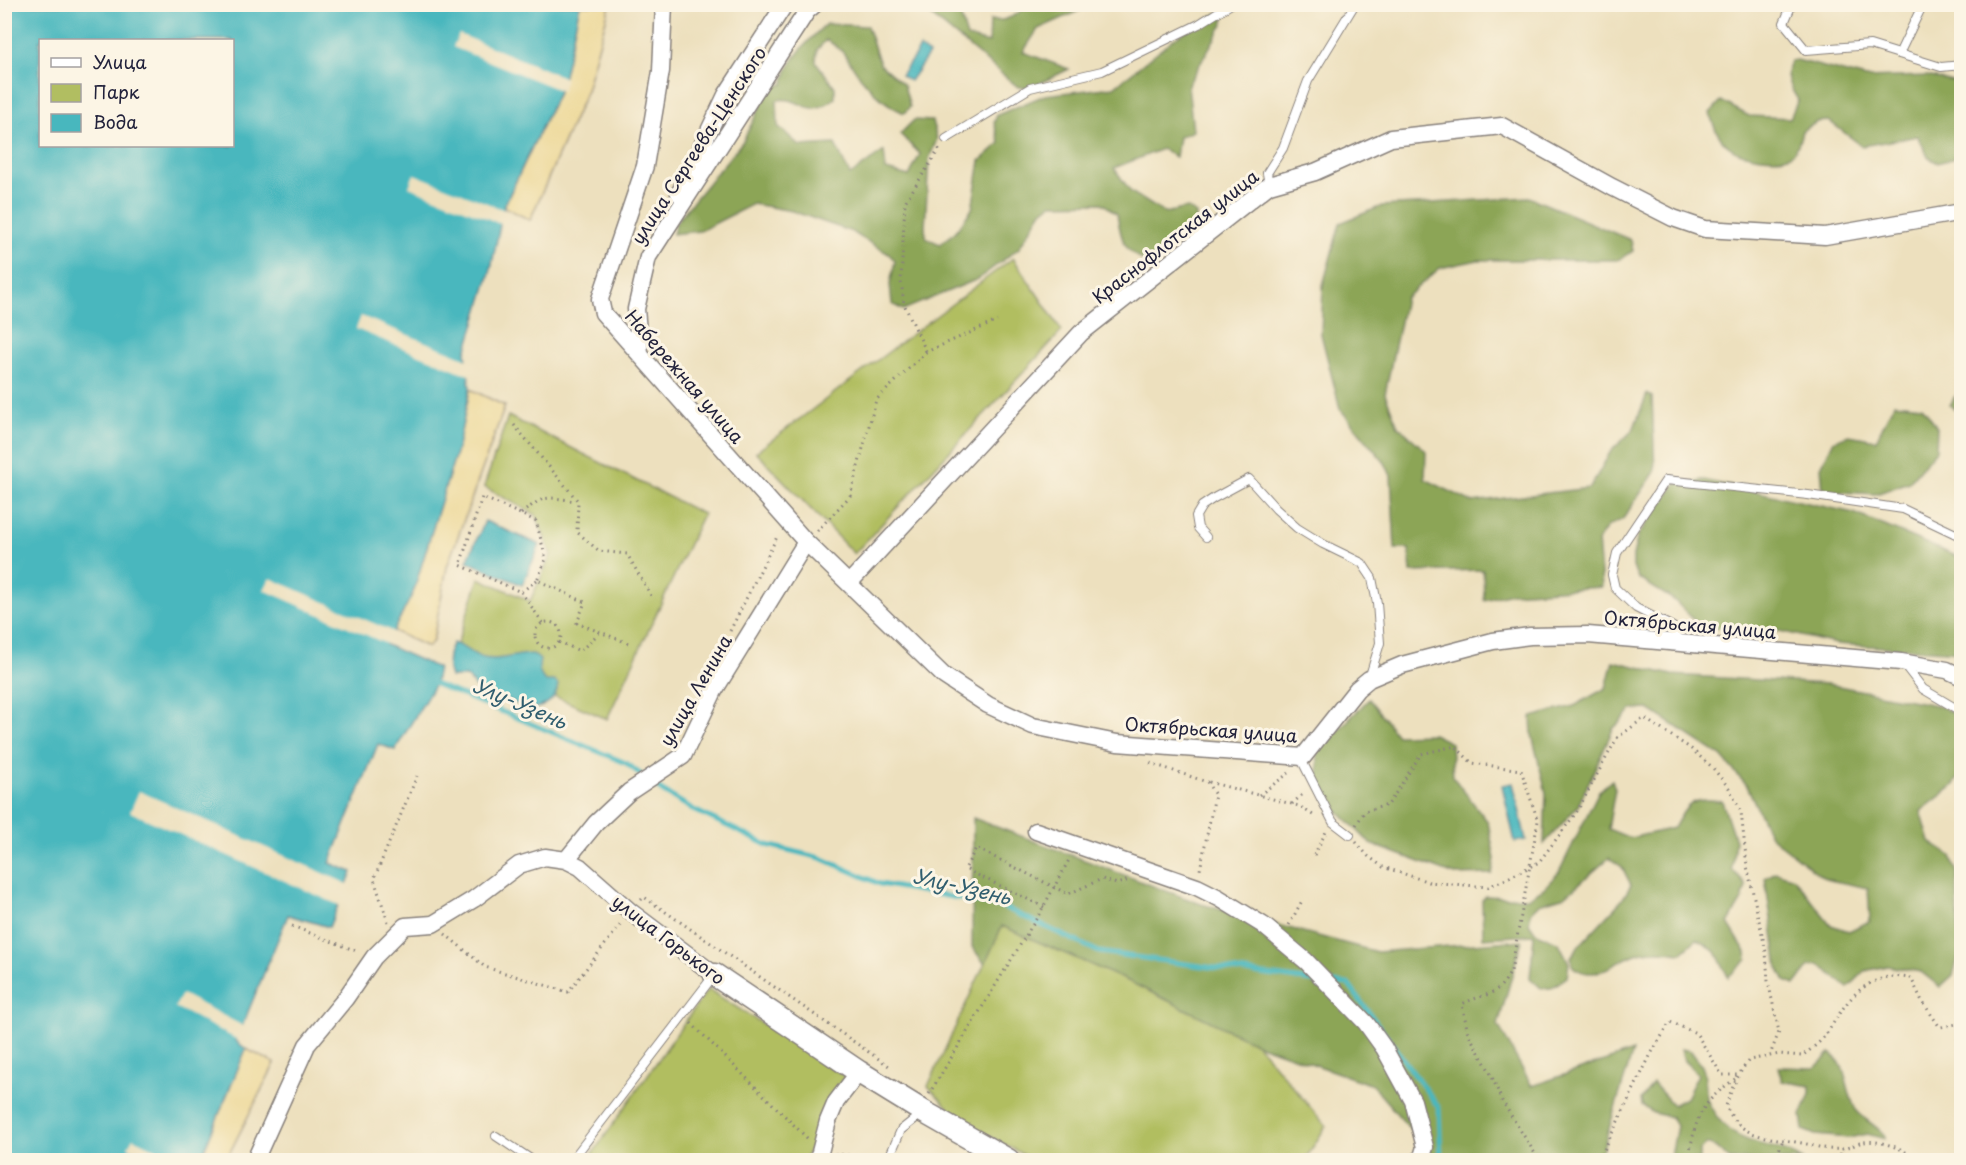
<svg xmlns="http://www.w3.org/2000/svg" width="1966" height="1165" font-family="'Playpen Sans',sans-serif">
<rect width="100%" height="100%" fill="#fcf5e5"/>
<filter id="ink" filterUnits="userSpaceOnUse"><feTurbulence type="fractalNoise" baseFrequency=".0167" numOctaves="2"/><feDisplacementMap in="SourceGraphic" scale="12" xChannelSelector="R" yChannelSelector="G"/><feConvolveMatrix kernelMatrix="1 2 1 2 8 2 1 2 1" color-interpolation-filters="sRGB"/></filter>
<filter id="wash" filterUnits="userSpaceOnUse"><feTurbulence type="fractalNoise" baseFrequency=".008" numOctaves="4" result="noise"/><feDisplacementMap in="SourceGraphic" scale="24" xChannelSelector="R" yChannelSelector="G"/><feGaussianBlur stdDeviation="1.35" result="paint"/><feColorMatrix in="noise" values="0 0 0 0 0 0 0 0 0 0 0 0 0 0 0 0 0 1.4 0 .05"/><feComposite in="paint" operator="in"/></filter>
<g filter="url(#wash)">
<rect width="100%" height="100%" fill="#ede0be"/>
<path fill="#b1be61" stroke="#6a704e" stroke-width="1.5" d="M1013,258l49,73 -208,223 -98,-102z
M508,416l195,98 -96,205 -153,-66 25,-75 51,23 21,-46 -15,-40 -52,-28z
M1002,926l124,54 131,64 69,82 -21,34h-272l-72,-39 -33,-35z
M708,989l138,88 -15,20 -26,63h-217z"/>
<path fill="#8ca557" stroke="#576449" stroke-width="1.5" d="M924,5h33l10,32 22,6 1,-23c15,2 27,-4 37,-15h65l-54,24 -15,23 46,17 -39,19 -12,-1 -96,-79z
M1218,13l6,2 -1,9 -35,61 5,46 -14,6 -3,20 -14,-8 -48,19 17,24 33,21 24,-5 8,6v16l-35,25 -17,6c-22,-11 -23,-24 -27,-47l-15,-11 -51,1 -9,7 -23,37 -41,31 -75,31 -11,-6 -2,-20 5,-23 -6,-7 -37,-22 -60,-21 -39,-7 -53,27 -27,3 3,-12 67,-81 27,-54 14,-3c0,-21 27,-46 42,-60l41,2 13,38 24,21 6,22 -6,6c-16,-7 -29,-18 -40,-32 -16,-17 -15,-29 -38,-41l-9,10 -1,12 19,25v11c-30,24 -32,-3 -58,2l1,26 22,20 35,-2 15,31 34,-24 2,19 23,6 11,-22 -20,-20 14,-14 18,1 5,18 -8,20 -4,68 1,11 14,6 15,-12 17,-23 8,-48 20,-18 -6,-20 3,-8 48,-20 69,-8 63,-51z
M1797,60l69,18 61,-2 26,6 8,-1v77h-7l-16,5 -10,-6 -10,-21 -56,10 -33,-25 -12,1 -15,9c-2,7 -4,20 -12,24 -12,6 -49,1 -59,-7 -12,-8 -18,-22 -21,-35l11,-12 28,15 41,2 8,-18c-8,-13 -15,-23 -8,-39z
M1529,197l102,43 2,11 -15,9h-140l-38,8 -35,30 -20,96 13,32 28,25 -1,28 47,23 118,-14 21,-37 22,-21 14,-36 5,3 3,75 -32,47 -16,8 -9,13 4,47 -91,6 -27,7 -1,-30 -72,2 -2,-23h-14l-4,-73 -6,-13 -45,-54 -19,-75 2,-49 17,-62 42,-17z
M1961,389l1,24h-1l-11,-8z
M1894,403l28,3 15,21 -1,23 -27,32 -33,12 -53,-3 -2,-24 13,-27 15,-5 27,5z
M1703,480l151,33 107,45v94l-125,-8 -65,-15 -57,-1 -15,-3 -25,-25 -36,-22 -5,-11v-12l5,-20 38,-51z
M1613,661l59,14 156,9 113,22 20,13v55l-8,12 -32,25 9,31 21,14 6,17 2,82 -6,20 -13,12 -19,-15 -34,-6 -22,5 -17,17 -28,-23 -11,1 -14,19 -10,-4 -7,-14 -13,-89 11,-6 18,6 37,47 18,6 21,-10 -2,-33 -43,-9 -55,-43 -23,-50 -26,-30 -72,-47 -17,1 -19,19 -35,77 -34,38 2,-51 -14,-58 -1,-18 43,-11 32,-18z
M1369,699l28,36 36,-1 18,9 2,34 35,45 7,37 -3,15 -37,1 -84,-31 -41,-41 -11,-22 -2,-29z
M1612,780l3,9 -7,40 22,9 44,-10c15,-27 17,-30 48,-27l13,39 -3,29 14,17 -4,14 -14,23 18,29 1,8 -19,17 -12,-25 -19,-13 -16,14c-12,-2 -26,-3 -38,-1 -25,5 -46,33 -70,15l-2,-10 6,-9 45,-48 9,-15 -9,-18 -13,-9 -44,38 -26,8 -8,8 -2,11 6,9 24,11 10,20 -2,14 -16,11h-10l-11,-10 4,-43 -51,3 -1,-38 4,-4 42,2 16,-10 15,-16 40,-81z
M973,818l228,86 176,48 145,-12 -24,85 34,61 101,-35 -34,109h-162l-65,-75 -115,-41 -131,-64 -124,-54 -17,38 -13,-17z
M1681,1049l10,2c3,5 8,10 11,15 6,12 1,29 8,40 27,47 56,31 93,54h-73l-15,-13 -9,-3 -6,6v10h-30l7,-34 -6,-9 -18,-4 -11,-8 -1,-6 12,-16 20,22 13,-7 12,-24 -14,-13z
M1830,1053c19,10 16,44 27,58 8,10 20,14 28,25v3l-18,-5 -18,4 -34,-3 -12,-5 -2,-15 9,-21v-8l-28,-5 -4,-14 37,1z"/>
<path fill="#eeda9e" stroke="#887e6c" stroke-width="1.5" d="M580,5h30l-25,89 -55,126 -26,-13 58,-123z
M470,389l35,17 -58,161 -14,74 -5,6 -35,-16 20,-38 45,-147z
M246,1049l29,14 -49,97h-26z"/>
<path fill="#48b7be" stroke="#356c7c" stroke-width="1.5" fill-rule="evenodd" d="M5,5h575l-18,79 -58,122 -14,67 -24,79 4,37 -12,57 -45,147 -27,52 52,23 -3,16 -40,66 -17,-6 -48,119 22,9 -23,55 -41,-12 -52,126 10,8 -46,111h-195zM40,40h192v106h-192z
M920,48l9,6 -19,27 -9,-6z
M485,521l55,24 -18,40 -55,-24z
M453,643c11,3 19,12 31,15 16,4 33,-5 49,-4l7,6c-2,9 -1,14 5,21h9l4,3c-1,16 -15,25 -29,24 -8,-1 -15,-6 -22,-9 -11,-4 -21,-3 -31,-11 -3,-3 -6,-8 -9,-11h-17c-4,-12 -4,-23 3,-34z
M1513,783l13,57 -11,2 -13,-57z"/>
<path fill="#ede0be" d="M459,34l107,44 -4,13 -109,-44z
M414,174l93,37 -3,14 -95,-38z
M361,316l109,44 1,16 -115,-47z
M270,578l126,55 -6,11 33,16 -159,-70z
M139,791l211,94 -9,21 -211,-94z
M182,994l63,33 -6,13 3,2 -67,-35z
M133,1138l45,22h-23l-27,-13z"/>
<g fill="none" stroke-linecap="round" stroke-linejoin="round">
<path stroke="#48b7be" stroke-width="5" d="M435,684l191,79 36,28 32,19 73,35 54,13 59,26 121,22 98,46 220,30
M1334,983l14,1 91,124 2,52"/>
</g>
</g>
<g filter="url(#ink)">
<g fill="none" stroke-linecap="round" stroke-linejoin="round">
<g stroke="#88817c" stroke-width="10">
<path id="lane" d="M1792,4l-8,19 22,27 64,-5 71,22 21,-2
M1899,54l24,-50
M946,139l84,-51 72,-17 97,-47 32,-20
M1269,185l-2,-12 16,-25 25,-67 47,-77
M1206,537l-8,-9 -2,-12 6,-10 12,-8 35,-19 27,30 21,19 26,16 39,19 10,15 5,25 3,40 -11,36
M1680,642l-7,-15 -37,-19 -21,-20 -3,-13 5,-22 49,-73 142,15 95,14 59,28
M1903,663l20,26 39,23
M1303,757v6l30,59 17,13
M496,1136l36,24
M572,1160l142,-185
M888,1160l13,-30 20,-16"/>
</g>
<g stroke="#88817c" stroke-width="19">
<path id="street" d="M664,4l-3,67 -16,95 -45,133 3,14 203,229 138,134 44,29 45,21 84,17 186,14 54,-68 12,-10 33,-14 91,-24 37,-5 58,-1 313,27 46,8 15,7
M679,194l47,-99 59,-91
M640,353l-4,-44 12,-52 159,-246 8,-7
M850,582l231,-249 188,-148 46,-13 76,-34 111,-12 110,61 61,31 32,11 120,7 137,-24
M1036,831l161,56 22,11 44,27 43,36 60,62 18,25 29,53 12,46 -4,13
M566,860l30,-37 33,-31 54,-36 31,-65 92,-149
M255,1160l52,-115 38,-46 29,-42 31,-31 28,-2 41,-25 45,-34 26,-8 21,3 14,7 51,45 84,63
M818,1160l10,-39 8,-19 23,-30"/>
</g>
<g stroke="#88817c" stroke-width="25">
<path id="secondary" d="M715,975l144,97 65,40 84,48"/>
</g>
<path stroke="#88817c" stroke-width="3" stroke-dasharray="1.5 4.5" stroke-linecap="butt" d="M926,351l-22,-47 -3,-23 4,-79 35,-54
M514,425l64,76 -1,31 22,19 28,3 26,45
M521,514c24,-20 25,-17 55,-13
M817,531l33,-35 26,-96 50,-48 71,-31
M537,580l-16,12 -61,-27 22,-68 54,24 10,38 -9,21 48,22 -8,21 51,20
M521,592l22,31
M535 635a13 13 0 1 1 26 0a13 13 0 1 1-26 0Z
M730,631l48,-96
M559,642l21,9 19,-18
M1150,763l57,19 8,13 -15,75
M1209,782l90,24 17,11
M1259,795l30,-22
M1292,804l12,-11
M1356,825l9,-14 23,-6 33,-51 34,-8 17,17 49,7 17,51 -27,150c-15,28 -25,21 -49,33l6,29 22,39 12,29 37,59
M1356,842l12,14 15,11 46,15 59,5 16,-7 35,-18 37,-49 41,-75 27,-20 46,30 22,19 17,21 12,24 6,54 19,86 2,29 11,51 -9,23
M1314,855l13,-25
M641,900l3,-3 245,169
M1044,907l-79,-38 11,-21 92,46 34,-15 15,5 12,-4
M388,922l-14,-43 43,-103
M1289,925l14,-26
M292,926l67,26
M445,934l40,33 83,25 53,-68
M691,1023l117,116
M929,1094l112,-183 28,-51
M835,1154l41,4
M1599,1160l52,-106 19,-32 26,11 26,42h16
M1688,1160c9,-43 9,-54 47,-81
M1775,1160l8,-20
M1838,1160l5,-11
M1915,1160c-7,-11 -38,-21 -51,-18 -7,1 -14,6 -22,7 -17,2 -30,-5 -46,-7 -31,-6 -55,-3 -70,-36 5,-17 12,-32 23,-46l31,-6 22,2c8,-6 19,-14 25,-23 17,-26 27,-48 61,-56 7,-2 16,1 23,1l11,23 17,25 2,1 21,-4"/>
<use href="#lane" stroke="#fff" stroke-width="8"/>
<use href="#street" stroke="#fff" stroke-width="16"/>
<use href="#secondary" stroke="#fff" stroke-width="22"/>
</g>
</g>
<g text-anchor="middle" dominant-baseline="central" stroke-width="6" stroke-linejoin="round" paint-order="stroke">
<g font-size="18" fill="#22223b" stroke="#fcf5e5">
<text transform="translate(698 145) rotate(-57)">улица Сергеева-Ценского</text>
<text transform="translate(1175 236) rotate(-38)">Краснофлотская улица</text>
<text transform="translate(685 376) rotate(49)">Набережная улица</text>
<text transform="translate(1690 624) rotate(5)">Октябрьская улица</text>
<text transform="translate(695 690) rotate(-60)">улица Ленина</text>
<text transform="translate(1211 729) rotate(4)">Октябрьская улица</text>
<text transform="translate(669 939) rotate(37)">улица Горького</text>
</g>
<g font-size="20" font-style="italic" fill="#315e6f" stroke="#fcf5e5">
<text transform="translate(520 703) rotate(23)">Улу-Узень</text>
<text transform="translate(962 886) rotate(13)">Улу-Узень</text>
</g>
</g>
<rect width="1966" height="1165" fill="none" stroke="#fcf5e5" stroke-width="24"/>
<rect x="39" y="39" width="195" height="108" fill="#fcf5e5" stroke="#a5a1a1" stroke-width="1.5"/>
<rect x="51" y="58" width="30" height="9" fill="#ffffff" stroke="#a5a1a1" stroke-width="1.5"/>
<text x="93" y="69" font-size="18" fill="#22223b">Улица</text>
<rect x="51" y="84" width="30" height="18" fill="#b1be61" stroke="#a5a1a1" stroke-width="1.5"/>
<text x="93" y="99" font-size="18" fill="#22223b">Парк</text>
<rect x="51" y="114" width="30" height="18" fill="#48b7be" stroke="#a5a1a1" stroke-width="1.5"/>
<text x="93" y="129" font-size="18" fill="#22223b">Вода</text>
</svg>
